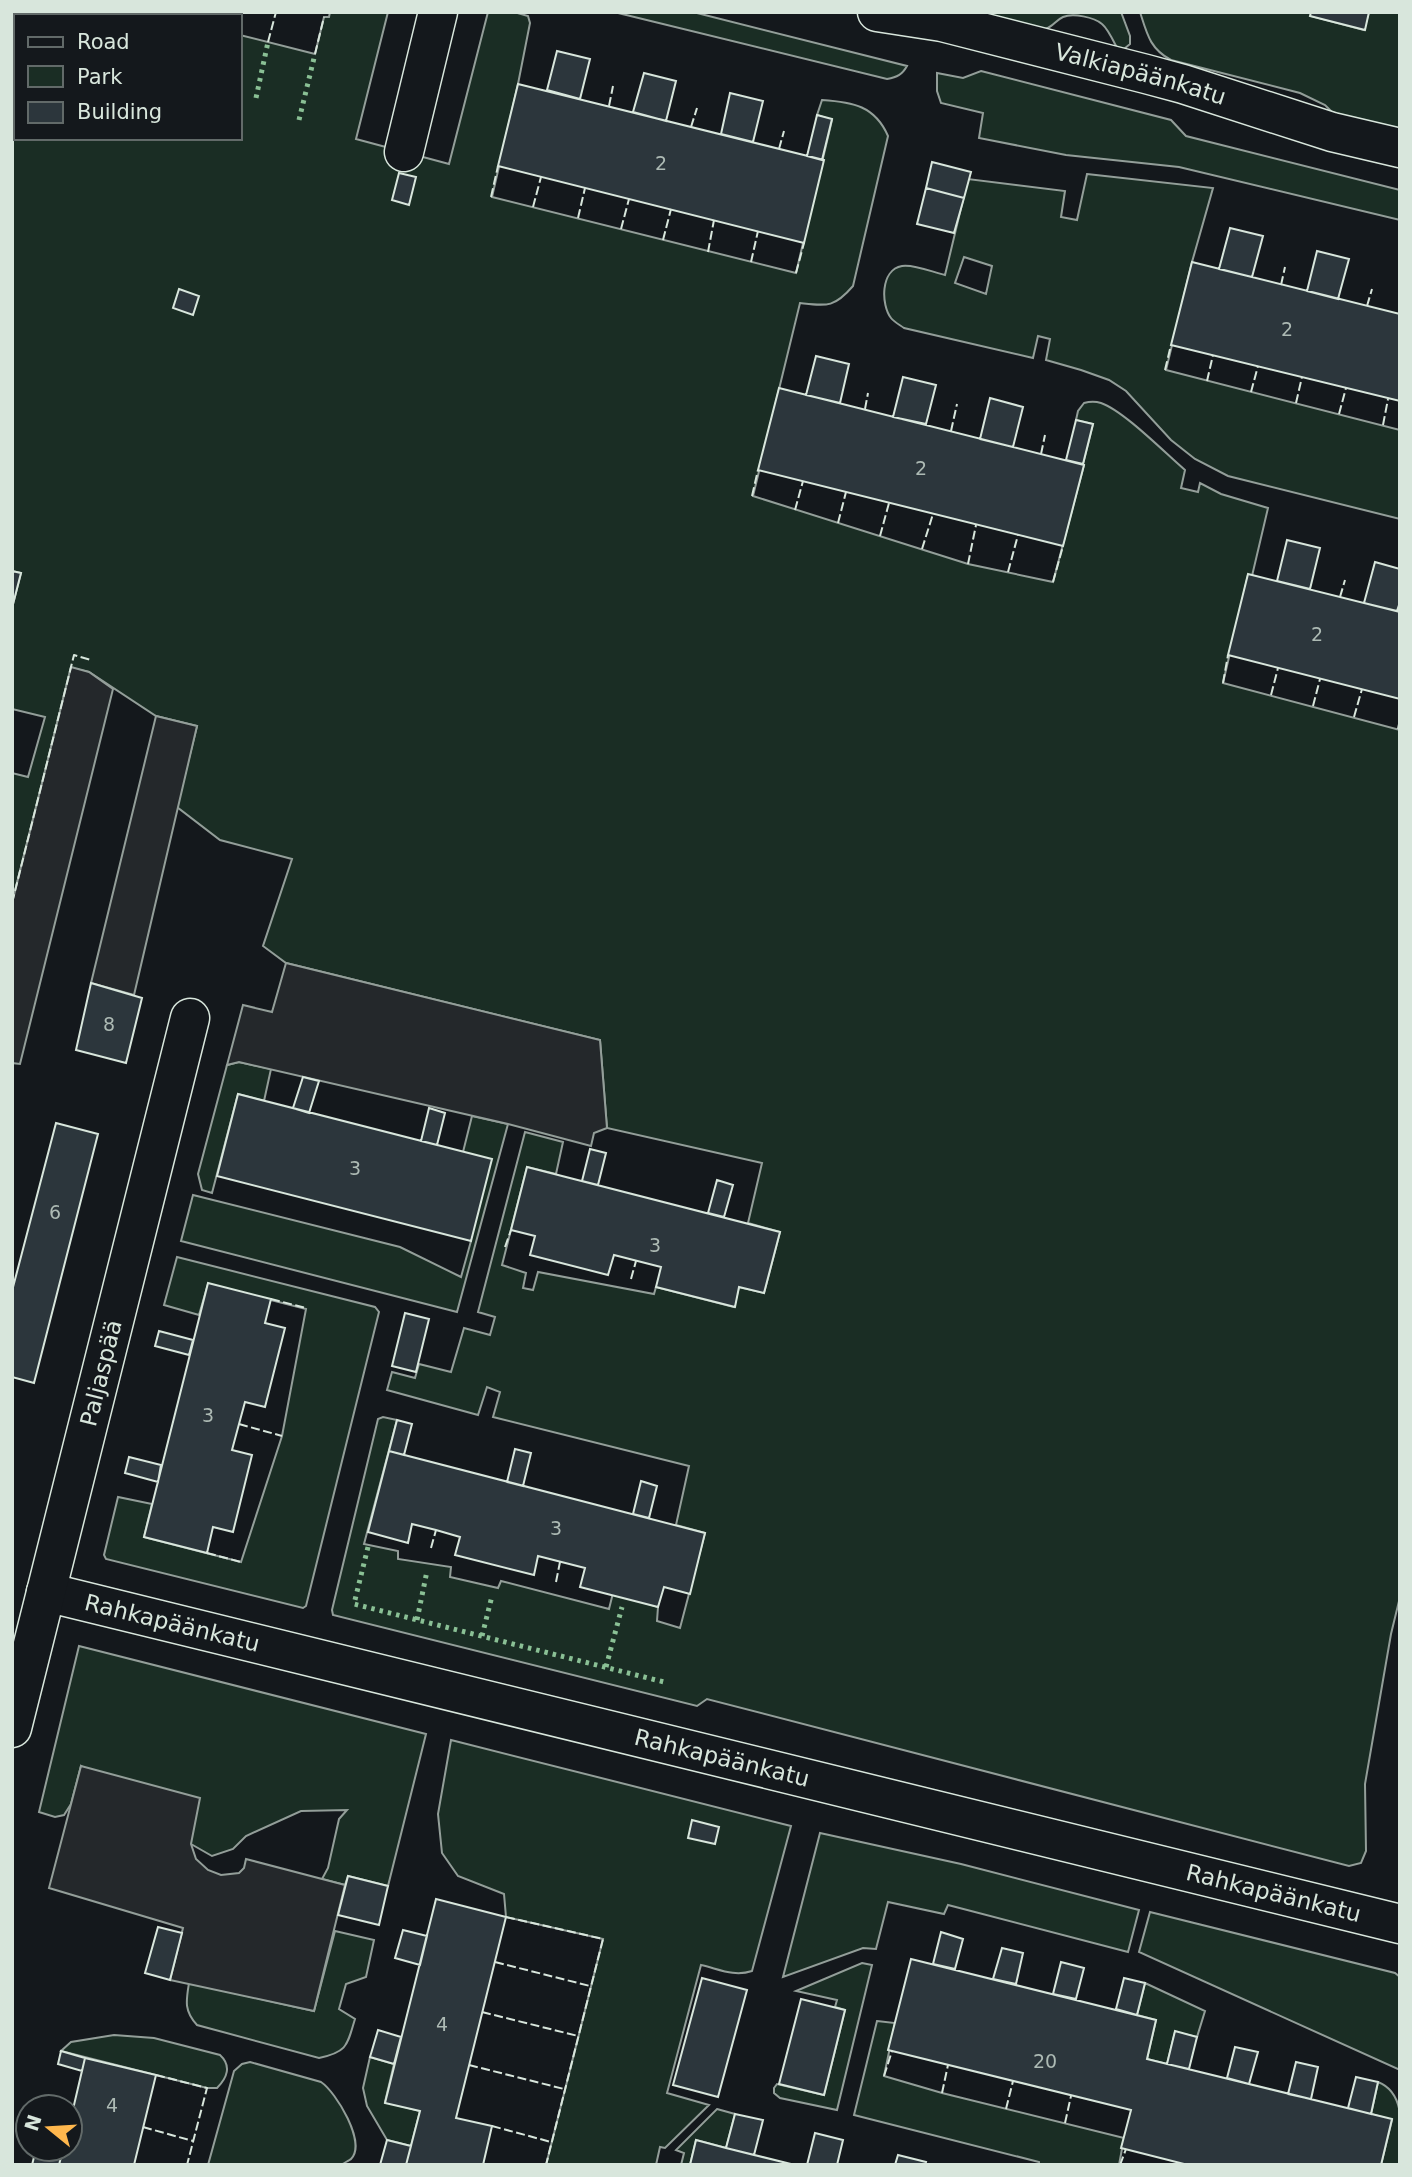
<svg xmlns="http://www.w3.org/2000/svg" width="1412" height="2177" font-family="'DejaVu Sans',sans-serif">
<rect width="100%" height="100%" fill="#14181c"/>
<path fill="#1a2d24" stroke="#939e99" stroke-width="2" fill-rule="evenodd" d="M12,12h141l13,4h-150v122h224v-103l75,19 9,-37h5l1,-5h58l-32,127 93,25 39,-152h26l14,4 2,7 -12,61 -26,113 304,76 36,-153 -15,-5 5,-15c31,2 53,6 66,36l-35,150c-19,22 -26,20 -53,17l-47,193 215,68 85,18 31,-117 -1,-1 10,-40 -17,-4 2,-9 6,-8c7,-2 11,-2 17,0 23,8 64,50 84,67l-4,18 17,4 2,-9 21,11 47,14 -16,68 -4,-1 -25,108 177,47v867l-9,37 -26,150 1,67 -5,12 -12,3 -642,-167 -10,7 -364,-91 -1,-5 46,-191 5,-2 14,3 -33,124 34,7v8l53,8 -1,10 48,11 3,-7 108,28 4,-16 45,14 -1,14 23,7 25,-95 -29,-8 13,-59 -196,-49 7,-25 -13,-5 -9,28 -91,-25 5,-18 23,6 4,-14 32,8 13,-44 26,7 5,-18 -17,-5 47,-180 38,10 -7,32 -29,-7 -25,98 24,8 -3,15 10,2 5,-18 116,22 2,-7 78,20 5,-20 25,6 16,-61 -32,-9 14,-60 -155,-35 -7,-88 -314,-77 -23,-17 29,-87 -72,-19 -43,-33 20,-81 -41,-10 -67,-44 -18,-4 -59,235v-130l16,4 17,-60 -33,-8v-101l9,-35 -9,-2z
M614,12h79l214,54c-5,9 -10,11 -20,13z
M979,12h142l9,24v8l-6,5 -7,-1c-4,-8 -9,-19 -15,-24 -8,-7 -29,-11 -39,-7 -7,3 -10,10 -18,12z
M1140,12h171v4l53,14 5,-18h31v119l-53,-13 -15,-6 -7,-7 -25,-12 -129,-33c-21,-11 -24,-26 -31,-48z
M981,71l190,49 15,16 214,54v30l-221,-53 -113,-12 -87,-17 4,-25 -42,-10 -4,-12v-18l26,5z
M1087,174l126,14 -21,74 -26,108 234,60v89l-172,-43 -33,-17 -24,-19 -45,-49 -17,-11 -28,-10 -35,-10 4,-21 -12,-3 -5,22 -129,-30c-4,-3 -10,-6 -13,-10 -10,-13 -11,-48 11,-52 12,-2 30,6 43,9l23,-96 97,12 -4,26 16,3zM964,257l28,9 -6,28 -31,-11z
M239,1062l32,7 -7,32 -26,-7 -26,99 -10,-3 -4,-16 29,-109z
M472,1116l36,8 -51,188 -276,-71 12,-46 207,52 61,30 10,-36 -8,-89z
M177,1257l198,50 4,5 -73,294 -3,2 -197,-49 -2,-4 14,-58 34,7 -8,33 97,25 41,-126 24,-127 -98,-25 -9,31 -35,-10z
M79,1646l347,88 -38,152 -40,-10 -3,9 -23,-6 6,-11 11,-49 8,-9 -46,1 -55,25 -13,13 -21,7 -21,-12 -110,-78 -10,38 -7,11 -9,2 -16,-5z
M451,1740l340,86 -39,145c-18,6 -33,-2 -51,-6l-34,128 42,12 -44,43 -5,-1 -4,18h-110l57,-226 -97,-22 -2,-23 -46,-18 -16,-23 -4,-39z
M820,1833l141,31 178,46 -11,42 -180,-47 -4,9 -56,-12 -12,47 -13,-1 -80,29z
M1150,1912l245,61 5,4v93l-261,-118z
M335,1931l39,9 -8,37 -20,7 -7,25 16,10c-8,26 -7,33 -36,39l-122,-33c-13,-14 -11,-24 -8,-42l125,28z
M862,1963l10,2 -35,145 -57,-12 -6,-5v-5l3,-4 47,11 21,-85 -10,-3 2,-7 -41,-9z
M1145,1983l60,28 -8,26 -22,-5 -8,32 -20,-5 9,-39 -19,-5z
M877,2021l18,2 -11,53 58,17 182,45 -5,27h-80v-3l-185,-47z
M114,2035l40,3 66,17c12,11 7,23 -3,33h-10l-146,-37 10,-9z
M370,2057l24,7 -9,38 35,9 -9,35 -24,-6 -20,-34 -4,-18z
M250,2062l71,20c15,10 46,61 30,77 -1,1 -9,5 -10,6h-133l26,-94 8,-7z
M1378,2082c31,12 22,56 22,83h-19l11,-45 -21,-6z
M717,2109l18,5 -9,34 -30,-8 -6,25h-9l3,-12 -8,-3z"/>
<path fill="#24282b" stroke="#939e99" stroke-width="2" d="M71,667l18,5 24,17 -93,375 -8,-1v-160z
M156,716l41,10 -63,269 -43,-12z
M286,963l314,77 7,88 -13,5 -3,13 -83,-22 -269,-62 -12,3 16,-60 29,7z
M81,1766l119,32 -9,46 5,15 12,11 13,5 18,-2 5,-5 2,-9 99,26 -31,126 -144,-31 13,-52 -134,-40z"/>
<path fill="#2c363c" stroke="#d8e6dc" stroke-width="2" d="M1311,12h58l-4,18 -55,-14z
M557,51l33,8 -10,40 -33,-9z
M644,73l32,8 -10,40 -33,-9z
M518,84l306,76 -20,83 -306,-77z
M730,93l33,8 -10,41 -32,-8z
M817,115l15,4 -10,41 -15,-4z
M932,162l39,10 -7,26 -38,-10z
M399,173l17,4 -7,28 -17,-5z
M926,188l38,10 -10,35 -37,-9z
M1230,228l33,8 -11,41 -33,-8z
M1317,251l32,8 -11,40 -31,-8z
M1192,262l208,52v87l-229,-56z
M179,289l20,7 -6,19 -20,-7z
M816,356l33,8 -9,39 -34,-8z
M903,377l33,8 -10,39 -33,-7z
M779,388l305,77 -21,81 -305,-76z
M990,398l33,9 -10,40 -33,-8z
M1076,420l17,4 -10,40 -17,-4z
M1287,540l33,8 -10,41 -33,-8z
M1375,562l25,7v33l-3,9 -33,-8z
M12,571l9,2 -9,35z
M1248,574l152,38v87l-172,-44z
M91,983l51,15 -16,65 -50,-13z
M303,1077l16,4 -10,32 -16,-5z
M238,1094l254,65 -21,82 -254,-65z
M429,1108l16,5 -8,32 -16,-4z
M56,1123l42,11 -64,249 -22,-6v-86z
M590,1149l16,4 -8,32 -16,-4z
M527,1167l253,65 -16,61 -25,-6 -4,20 -79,-20 5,-20 -47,-12 -6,20 -78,-20 5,-19 -24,-6z
M717,1180l16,5 -9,32 -16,-4z
M208,1283l63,16 -6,24 20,5 -20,79 -20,-5 -6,22 -7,26 20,5 -19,77 -20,-5 -6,26 -63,-16z
M405,1313l24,6 -13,53 -24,-6z
M159,1331l34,9 -4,15 -34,-9z
M397,1420l15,4 -8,31 -15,-4z
M515,1449l16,4 -8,33 -16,-4z
M389,1451l316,82 -15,61 -26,-7 -6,20 -78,-20 5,-19 -47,-12 -4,19 -79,-20 5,-18 -24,-7 -24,-6 -4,19 -40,-11z
M129,1457l32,8 -3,17 -33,-9z
M641,1481l16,5 -8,32 -16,-4z
M692,1820l27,7 -4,17 -27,-6z
M348,1876l40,10 -9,39 -41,-10z
M436,1899l70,18 -50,201 36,8 -9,39h-77l14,-54 -35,-8z
M158,1927l24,6 -12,47 -25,-7z
M403,1930l24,6 -7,29 -25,-7z
M941,1932l22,7 -8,30 -22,-5z
M1002,1948l21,5 -7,31 -23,-5z
M911,1959l245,61 -9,39 245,60 -11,46h-193l-67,-17 10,-38 -243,-60z
M1061,1962l23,6 -8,31 -23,-5z
M702,1978l45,12 -29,107 -45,-12z
M1124,1978l21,5 -8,32 -21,-6z
M801,1999l44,11 -21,85 -45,-11z
M378,2030l23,7 -7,27 -24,-7z
M1175,2031l22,6 -8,32 -22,-5z
M1235,2047l23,5 -9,32 -22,-6z
M61,2051l24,7 -3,13 -24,-7z
M85,2058l71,17 -22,90h-75l4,-16h7v-27z
M1296,2062l22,5 -7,32 -23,-5z
M1356,2077l22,5 -7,32 -23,-6z
M735,2114l28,6 -9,35 -28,-7z
M815,2133l28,7 -6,25h-30z
M387,2140l24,6 -5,19h-26z
M696,2140l30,8 69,17h-105z
M36,2149h27l-4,16h-27z
M898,2155l28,7 -1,3h-30z"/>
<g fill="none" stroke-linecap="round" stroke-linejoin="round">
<g stroke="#d8e6dc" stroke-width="41">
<g id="minor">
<path id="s1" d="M877,12l65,10 204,52 37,10 149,48 68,16"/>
<path d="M404,152l34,-140"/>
<path id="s2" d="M46,1592l1354,332"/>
<path id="s3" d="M12,1728l178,-710"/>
</g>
</g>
<use href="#minor" stroke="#14181c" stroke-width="38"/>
<path stroke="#8ac095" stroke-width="5" stroke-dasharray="3.5 5" stroke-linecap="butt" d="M60,14l1,-2
M114,16l1,-4
M256,98l12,-56
M299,120l16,-66
M368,1547l-14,57 310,78
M417,1620l10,-49
M482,1636l10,-40
M606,1667l16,-60"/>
<path stroke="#d8e6dc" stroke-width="2" stroke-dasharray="9 3.5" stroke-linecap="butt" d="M168,16l1,-4
M222,16l1,-4
M268,42l8,-30
M315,54l9,-37
M609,106l4,-20
M691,127l6,-19
M779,149l5,-18
M491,197l7,-31
M533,207l8,-30
M578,218l7,-30
M621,229l8,-30
M663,240l8,-31
M708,252l6,-32
M751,262l7,-31
M796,273l8,-30
M1281,285l4,-18
M1367,306l5,-17
M1165,370l6,-25
M1207,381l6,-26
M1251,392l7,-26
M1296,403l6,-26
M865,409l3,-16
M1339,414l7,-26
M1383,425l5,-26
M951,431l6,-27
M1041,454l4,-19
M752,496l6,-26
M795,510l8,-29
M838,523l8,-31
M880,536l9,-33
M922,549l11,-35
M968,564l8,-39
M1008,572l10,-37
M1053,582l10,-36
M1340,597l5,-17
M1223,683l5,-28
M1271,695l7,-27
M1313,706l7,-27
M1354,717l8,-28
M1398,729l2,-10
M12,903l62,-248 17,5
M505,1247l6,-17
M631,1279l5,-18
M271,1299l35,9
M239,1424l43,12
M431,1548l5,-18
M207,1553l34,9
M556,1582l4,-20
M506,1917l97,22 -57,226
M495,1962l95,24
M482,2012l96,24
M469,2065l95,24
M156,2075l51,13 -20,77
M884,2076l8,-25
M942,2093l6,-28
M1006,2109l7,-28
M1065,2123l6,-27
M492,2126l59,16
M143,2127l50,14
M1120,2165l6,-16"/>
</g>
<g text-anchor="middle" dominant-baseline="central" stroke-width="5" stroke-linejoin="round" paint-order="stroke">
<g font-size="19" fill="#adbab4">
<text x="661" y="163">2</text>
<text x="1287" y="329">2</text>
<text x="921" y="468">2</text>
<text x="1317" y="634">2</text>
<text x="109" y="1024">8</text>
<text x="355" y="1168">3</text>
<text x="55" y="1212">6</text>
<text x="655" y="1245">3</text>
<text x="208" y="1415">3</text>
<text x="556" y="1528">3</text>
<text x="442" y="2024">4</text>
<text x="1045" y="2061">20</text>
<text x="112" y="2105">4</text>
</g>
<g font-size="23" fill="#d8e6dc" stroke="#14181c">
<text stroke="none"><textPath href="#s1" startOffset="271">Valkiapäänkatu</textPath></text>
<text stroke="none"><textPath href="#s3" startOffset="366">Paljaspää</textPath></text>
<text stroke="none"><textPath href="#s2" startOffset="130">Rahkapäänkatu</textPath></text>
<text stroke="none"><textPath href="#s2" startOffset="696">Rahkapäänkatu</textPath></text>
<text stroke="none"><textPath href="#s2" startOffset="1264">Rahkapäänkatu</textPath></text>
</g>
</g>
<rect width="1412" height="2177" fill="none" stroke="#d8e6dc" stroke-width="28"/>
<rect x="14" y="14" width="228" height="126" fill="#14181c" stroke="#626a69" stroke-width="2"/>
<rect x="28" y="37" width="35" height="10" fill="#14181c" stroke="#626a69" stroke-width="2"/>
<text x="77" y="49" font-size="21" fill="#d8e6dc">Road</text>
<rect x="28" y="66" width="35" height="21" fill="#1a2d24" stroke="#626a69" stroke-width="2"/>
<text x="77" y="84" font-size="21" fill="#d8e6dc">Park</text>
<rect x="28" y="102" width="35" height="21" fill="#2c363c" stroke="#626a69" stroke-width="2"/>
<text x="77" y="119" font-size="21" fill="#d8e6dc">Building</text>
<g transform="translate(49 2128) rotate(288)"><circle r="33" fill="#14181c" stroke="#626a69" stroke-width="2"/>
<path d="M0-5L12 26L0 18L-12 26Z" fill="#ffb74d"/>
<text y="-10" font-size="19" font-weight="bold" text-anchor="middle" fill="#d8e6dc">N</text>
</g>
</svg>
